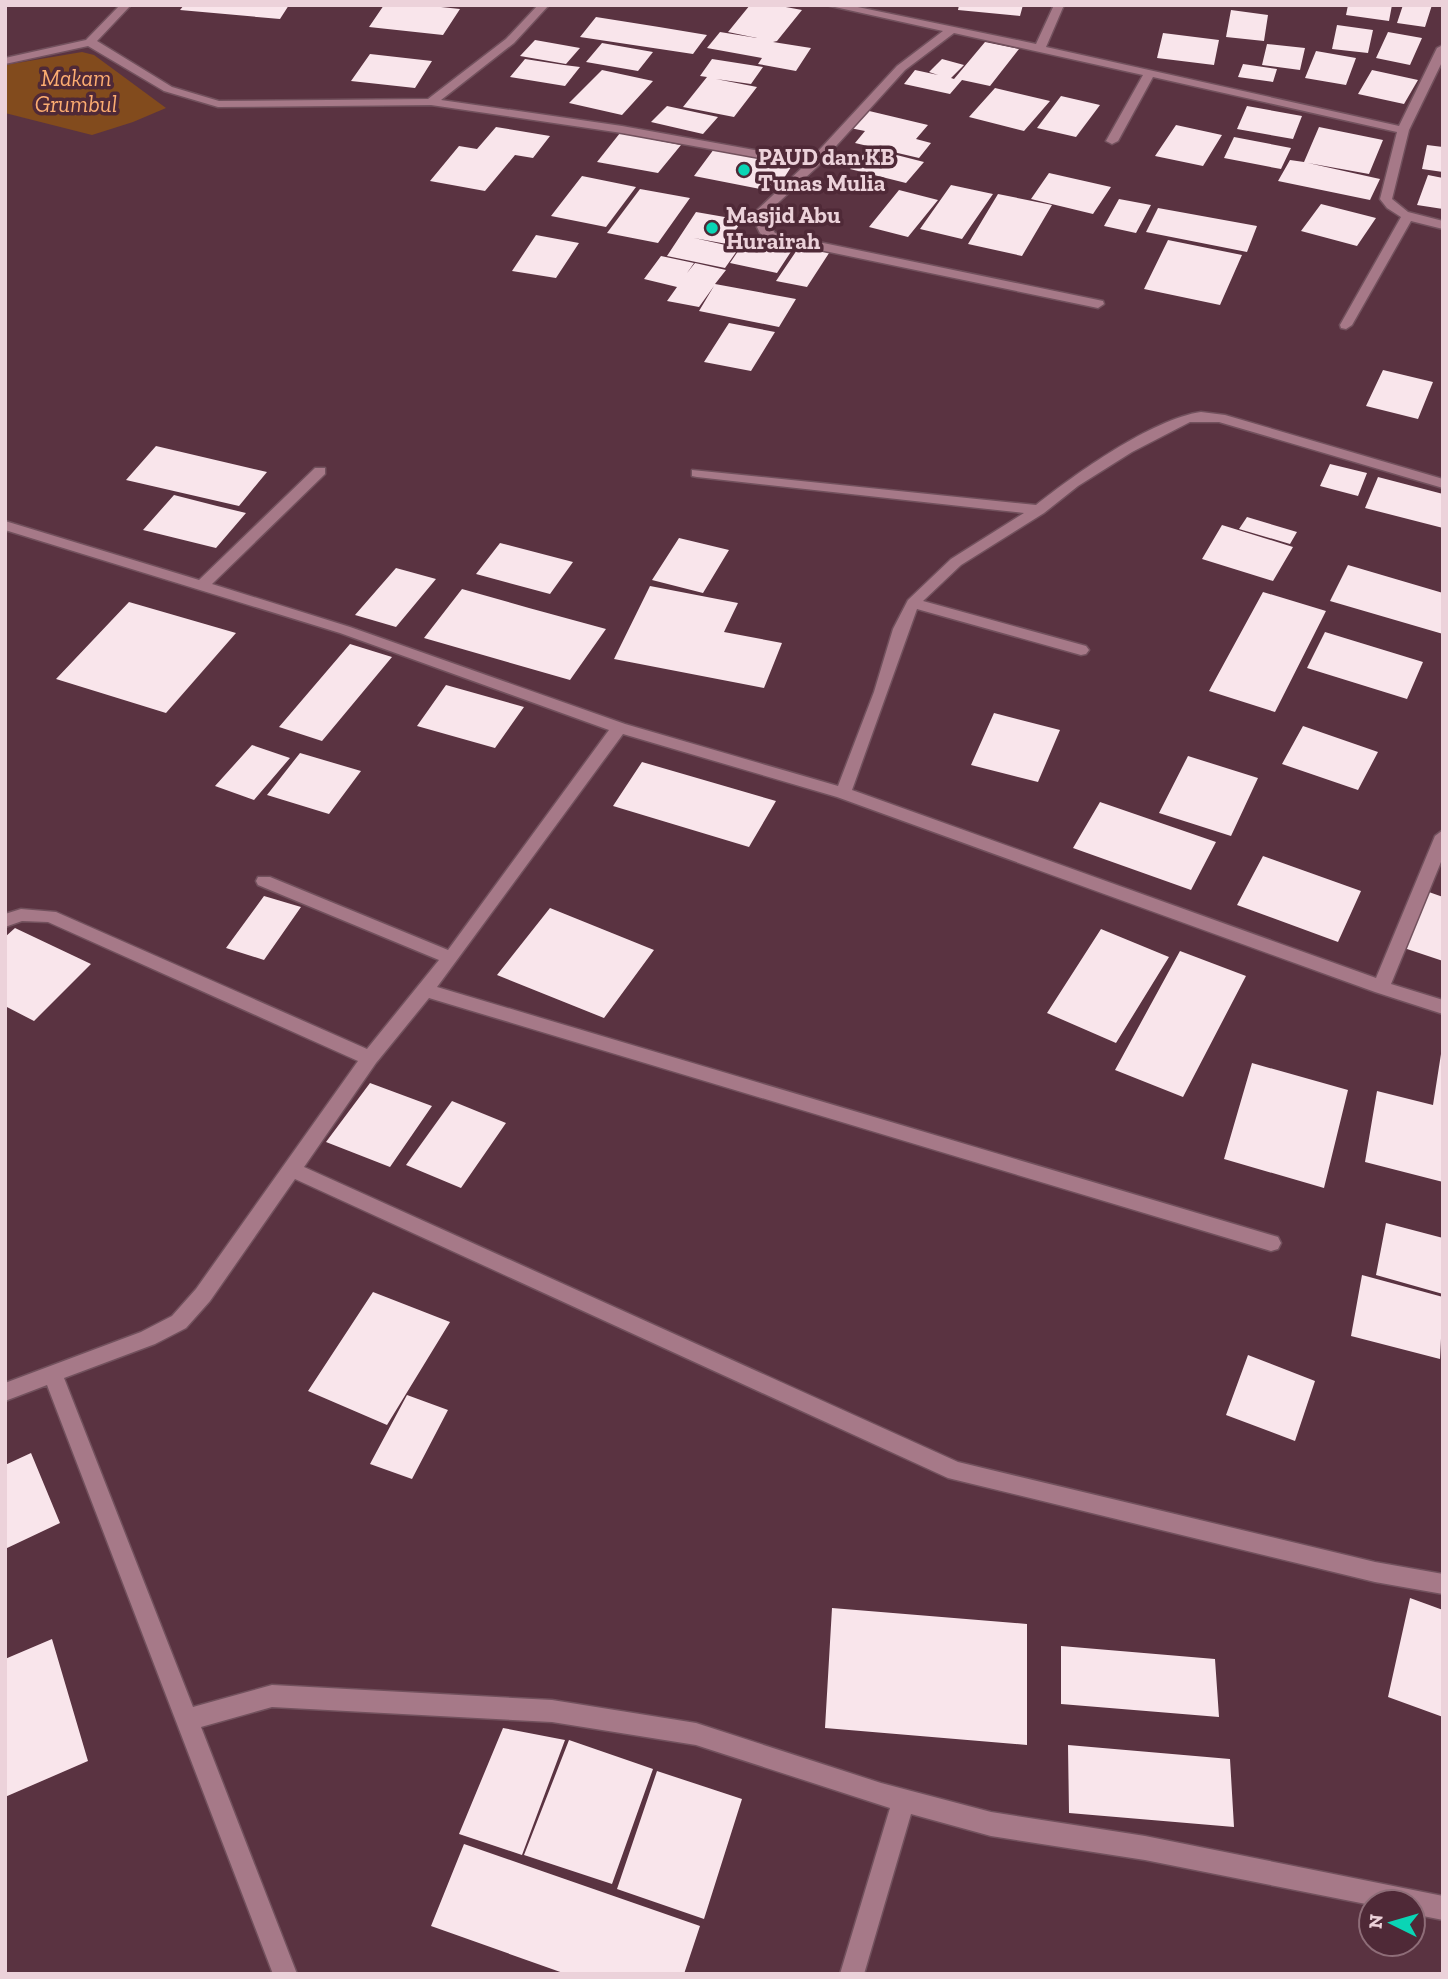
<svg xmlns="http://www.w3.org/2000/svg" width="1448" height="1979" font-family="'Zilla Slab',serif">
<rect width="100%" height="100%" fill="#5a3341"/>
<path fill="#824b1d" d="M82,52l12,3 72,53 -33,14 -41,13 -87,-22v-48z"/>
<path fill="#f9e5eb" d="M184,5h105l-9,14 -100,-9z
M384,5h38l38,4 -17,26 -74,-8z
M750,5h25l27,5 -25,31 -4,1 38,6 -15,23 -38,-7 4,-6 -55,-10 13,-16 37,6 -29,-6z
M959,5h64l-3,11 -62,-6z
M1348,5h44l-3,16 -43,-6z
M1403,5h29l-7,22 -28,-4z
M1231,10l37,5 -4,26 -38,-4z
M596,17l63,10 48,8 -14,19 -113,-17z
M1337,25l36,5 -5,23 -36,-4z
M1388,32l34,6 -12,27 -34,-7z
M1163,33l56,7 -5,25 -57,-7z
M535,40l45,8 -14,16 -46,-8z
M985,42l34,7 -29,37 -28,-6 -12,14 -46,-10 11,-14 23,5 -9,-3 13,-13 22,6 -13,13 3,1z
M602,43l51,9 -15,19 -52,-9z
M1267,44l38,4 -5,22 -38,-5z
M1316,51l40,7 -10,27 -41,-7z
M370,54l62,7 -17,27 -64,-7z
M525,59l39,6 16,2 -15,19 -55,-9z
M712,59l51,8 -12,17 -35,-5 41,8 -23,30 -51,-10 24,-30 -7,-1z
M1243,64l34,5 -4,13 -35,-5z
M602,70l51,11 -31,34 -53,-12z
M1372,70l46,10 -14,24 -46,-10z
M995,88l55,13 -26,30 -55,-14z
M1061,96l39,9 -24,32 -39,-9z
M667,106l51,11 -15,17 -52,-12z
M1247,106l55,10 -9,23 -56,-10z
M865,110l63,15 -12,14 15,4 -12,15 -64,-15 10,-12 -15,-3z
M1176,125l46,10 -19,31 -48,-10z
M496,127l54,9 -17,22 -18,-3 -30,36 -55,-10 29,-35 18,3z
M1319,127l64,13 -14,34 -61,-11 72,16 -10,21 -92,-19 12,-21 14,2z
M620,133l61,12 -23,28 -61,-11z
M1234,137l57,11 -10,21 -57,-11z
M1427,145l16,2v25l-21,-3z
M869,148l55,14 -18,21 -56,-14z
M714,149l79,15 -18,28 -81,-16z
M1049,173l62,14 -18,27 -62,-15z
M1428,175l15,3v31l-26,-4z
M582,176l54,11 -30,40 -55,-11z
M951,185l42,9 -31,45 -42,-10z
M640,189l50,9 -32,45 -51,-10z
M899,190l39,10 -30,37 -39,-10z
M998,194l54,11 -30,51 -54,-12z
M1119,199l32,6 -15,28 -32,-7z
M1321,204l55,14 -19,28 -56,-15z
M1158,208l99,18 -10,26 -101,-20z
M696,212l46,8 -15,24 -33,-6 45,10 -14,20 -58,-12z
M536,235l43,8 -23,35 -44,-7z
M749,235l47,9 -19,29 -47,-10z
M1168,240l74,15 -22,50 -76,-16z
M801,244l30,6 -24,37 -31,-6z
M661,256l33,7 -7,10 8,-10 31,7 -11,14 81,15 -17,28 -80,-16 15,-25 -15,21 -32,-6 10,-14 -33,-8z
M729,323l46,9 -24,39 -47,-9z
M1383,370l50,12 -15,37 -52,-13z
M156,446l111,26 -28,34 -113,-26z
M1330,464l37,9 -9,23 -38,-10z
M1378,477l65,17v34l-78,-20z
M174,495l43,11 29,7 -30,35 -73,-18z
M1247,517l50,15 -7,12 -51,-15z
M1222,525l71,22 -20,34 -71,-22z
M679,538l50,12 -26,43 -51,-13z
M500,543l73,19 -23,32 -74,-20z
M1348,565l95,28v41l-113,-33z
M396,568l40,11 -40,48 -41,-12z
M650,586l88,17 -14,29 58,11 -18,45 -150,-29z
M462,589l67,19 77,21 -36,51 -146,-42z
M1263,592l63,19 -51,101 -66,-21z
M129,602l107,31 -70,80 -110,-34z
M1325,632l98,30 -16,37 -100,-31z
M350,644l42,13 -70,84 -43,-14z
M446,685l78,22 -29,41 -78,-22z
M994,713l66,17 -22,52 -67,-17z
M1303,726l75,26 -20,38 -76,-26z
M252,745l38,13 -36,42 -39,-14z
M300,753l61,18 -32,43 -62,-19z
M1188,756l70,22 -27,58 -72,-23z
M642,762l86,25 48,14 -27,46 -136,-41z
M1100,802l116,40 -25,48 -118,-42z
M1263,856l98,35 -23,51 -101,-37z
M1426,891l17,6v64l-39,-13z
M264,896l37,11 -37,53 -38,-12z
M550,908l104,42 -50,68 -107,-43z
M15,928l76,36 -57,57 -29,-15v-69z
M1101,929l68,28 -53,86 -69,-30z
M1180,951l66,25 -63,121 -68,-27z
M1441,1054l2,128 -78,-20 12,-71 56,14z
M1252,1063l96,27 -24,98 -100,-29z
M370,1083l62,23 -42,61 -64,-25z
M452,1101l54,22 -45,65 -55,-23z
M1386,1223l57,15v56l-67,-19z
M1362,1275l81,22 -3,62 -89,-23z
M373,1292l77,30 -63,103 -79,-34z
M1248,1355l67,26 -20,60 -69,-26z
M407,1395l41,15 -36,69 -42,-15z
M31,1453l29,70 -55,26v-84z
M1410,1598l33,12v107l-55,-20z
M832,1608l195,16v121l-202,-17z
M52,1639l36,122 -83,36v-138z
M1061,1646l154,13 4,58 -158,-13z
M503,1728l62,12 -43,115 -63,-21z
M569,1740l84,29 -41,115 -88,-29z
M1068,1745l162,14 4,68 -165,-14z
M657,1771l85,28 -38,120 -87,-30z
M464,1844l236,82 -16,48h-118l-135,-48z"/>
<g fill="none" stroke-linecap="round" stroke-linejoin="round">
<g stroke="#72515d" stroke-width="3">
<path id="minor" d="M120,5h11l-34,36 75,46 47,14 209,-2 78,-60 32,-34h11l-35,38 -73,57 181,26 188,34 87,-94 46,-35 -117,-26h22l188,39 18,-39h10l-18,42 353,79 38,-78 6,-3v15l-34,70 -17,69 16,13 35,9v8l-32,-8 -59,104 -6,4 -5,-1 -1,-3 61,-108 -14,-9 -7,-9 17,-67 -244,-55 -35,64 -6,3 -6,-3 37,-66 -189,-42 -49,37 -88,97 -49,45 -3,7 10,14 328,68 1,3 -6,4 -331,-69 -7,-6 -7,-14 3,-8 48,-45 -182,-33 -191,-28 -213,2 -54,-16 -76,-45 -83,18v-6l81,-18z
M1201,412l24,3 218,64v9l-224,-66h-29l-58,30 -54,34 -34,27 -83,52 -38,36 163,45 3,4 -3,4 -5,1 -164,-46 -65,181 524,188 59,-142 8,-6v27l-52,127 52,16v14l-68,-22 -538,-195 -214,-63 -186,253 834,248 7,2 3,6 -3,6 -7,2 -842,-253 -53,65 -72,104 654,295 417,100 68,12v20l-68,-12 -427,-104 -653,-299 -85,122 -24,27 -31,16 -91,34 129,329 79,-22 280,15 144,23 185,60 110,29 154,24 298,60v24l-30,-6v-12h-42v3l-226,-45 -154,-24 -80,-22 -47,160h-24l50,-166 -194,-63 -144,-23 -280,-15 -71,20 96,247h-24l-226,-589 -42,16v-18l136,-51 31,-16 24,-27 162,-228 -310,-139 -26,-1 -17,6v-13l16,-5 35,3 311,137 72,-89 -181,-75 -2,-4 2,-4h12l178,73 161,-220 -269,-97 -335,-103v-9l194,59 116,-112h10v6l-113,110 138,43 275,97 213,62 36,-94 19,-63 15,-29 43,-41 73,-46 -327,-36 -5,-1v-6l344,35c39,-31 116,-86 165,-93z"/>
</g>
<use href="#minor" fill="#a67988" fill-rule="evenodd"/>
</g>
<g fill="#0ad5b5" stroke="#4f2937" stroke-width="2.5">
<circle cx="744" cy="170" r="7"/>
<circle cx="712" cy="228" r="7"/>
</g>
<g text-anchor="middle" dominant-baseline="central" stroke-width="7" stroke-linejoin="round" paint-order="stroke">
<g font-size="23" font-style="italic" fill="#fcac71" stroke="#4f2937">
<text x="76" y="78">Makam<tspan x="76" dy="26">Grumbul</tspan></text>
</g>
<g font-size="23" font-weight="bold" fill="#ecd2da" stroke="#4f2937" text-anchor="start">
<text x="758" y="157">PAUD dan KB<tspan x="758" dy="26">Tunas Mulia</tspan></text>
<text x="726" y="215">Masjid Abu<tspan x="726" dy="26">Hurairah</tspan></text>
</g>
</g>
<rect width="1448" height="1979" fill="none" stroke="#ecd2da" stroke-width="14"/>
<g transform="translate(1392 1923) rotate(275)"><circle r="33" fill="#4f2937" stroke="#8e6d78" stroke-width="2"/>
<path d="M0-5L12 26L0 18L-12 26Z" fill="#0ad5b5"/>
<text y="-10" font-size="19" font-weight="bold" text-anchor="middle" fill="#ecd2da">N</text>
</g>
</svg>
